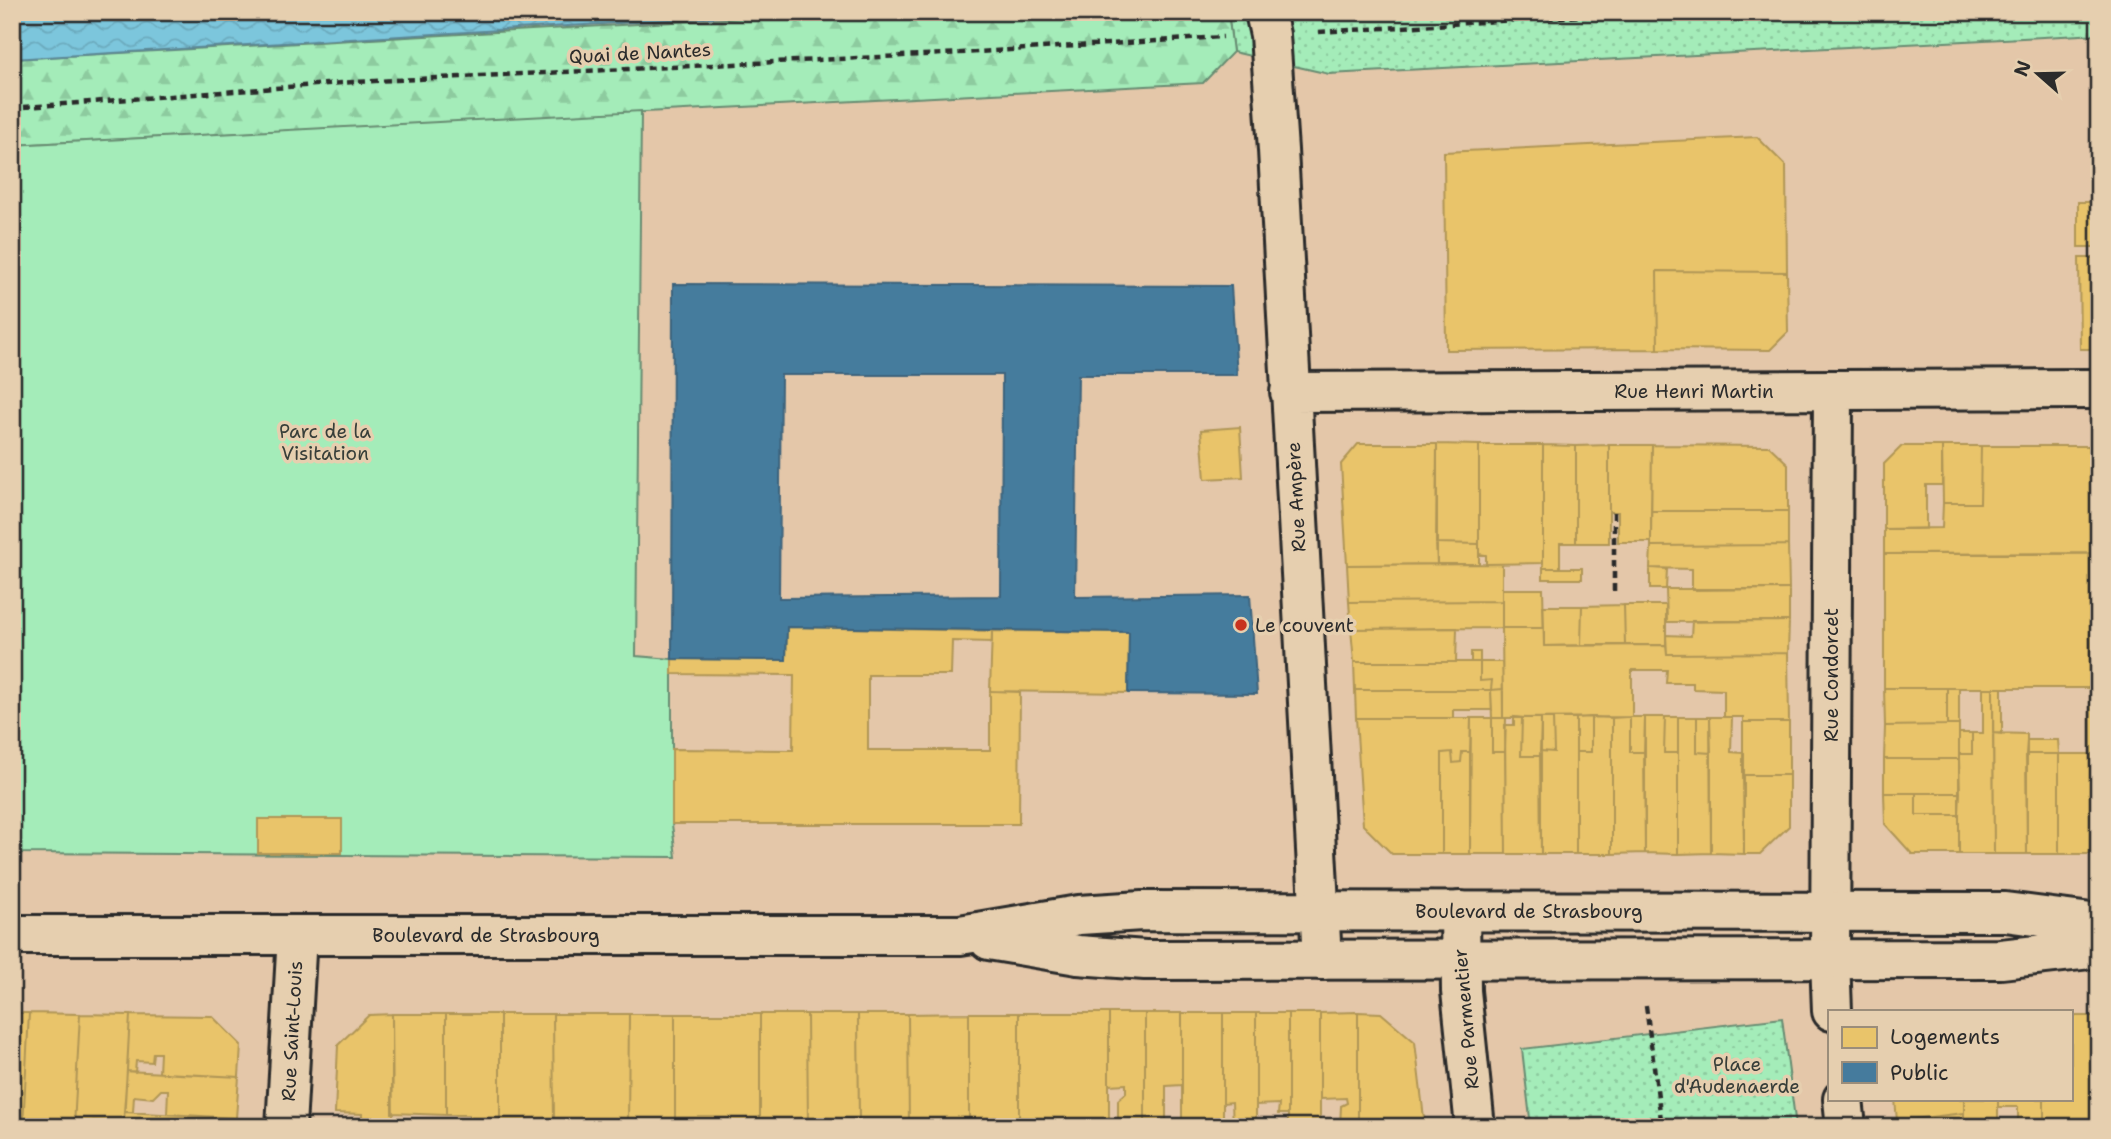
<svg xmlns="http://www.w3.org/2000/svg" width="2111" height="1139" font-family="'Shantell Sans',sans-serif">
<defs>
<pattern id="grass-dots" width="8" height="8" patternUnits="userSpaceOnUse" patternTransform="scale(1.75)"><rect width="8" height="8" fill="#a4ecb9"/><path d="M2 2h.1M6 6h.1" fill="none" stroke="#8dcb9f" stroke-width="1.8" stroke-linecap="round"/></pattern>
<pattern id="forest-firs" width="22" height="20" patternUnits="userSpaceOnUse" patternTransform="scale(1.75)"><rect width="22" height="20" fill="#a4ecb9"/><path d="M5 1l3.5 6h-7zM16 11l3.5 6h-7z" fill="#8dcb9f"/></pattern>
<pattern id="water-waves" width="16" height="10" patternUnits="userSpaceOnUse" patternTransform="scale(1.75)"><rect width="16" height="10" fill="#7cc6dc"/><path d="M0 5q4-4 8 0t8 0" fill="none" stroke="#6baabd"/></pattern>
</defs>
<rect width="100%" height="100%" fill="#e4c7a9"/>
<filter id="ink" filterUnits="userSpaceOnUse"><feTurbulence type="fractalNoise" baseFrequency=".0143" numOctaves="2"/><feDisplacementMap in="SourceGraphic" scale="14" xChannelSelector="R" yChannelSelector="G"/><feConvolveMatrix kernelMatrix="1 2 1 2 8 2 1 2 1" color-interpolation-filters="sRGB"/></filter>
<g filter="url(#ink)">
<path fill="url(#grass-dots)" stroke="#688c72" stroke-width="2" d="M1228,12h871v22l-770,40 -96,-22z
M1782,1018l14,109h-265l-9,-78z"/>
<path fill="url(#forest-firs)" stroke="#688c72" stroke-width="2" d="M853,12h375l5,40 -30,31 -1191,62v-86z"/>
<path fill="#a4ecb9" stroke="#688c72" stroke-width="2" d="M641,111l-5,545 36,3v165l4,33 -664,-4v-708z"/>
<path fill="url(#water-waves)" stroke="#5c8895" stroke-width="2" d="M12,12h793l-793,47z"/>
<path fill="#e9c46a" stroke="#b09657" stroke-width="2" d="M1757,137l29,29 1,106 -130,-1 1,78 -212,1 -2,-198z
M2078,202h18l1,45h-19z
M2079,258h20v91h-19z
M1657,271l130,1 1,60 -18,18 -112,-1z
M1240,427l3,50 -38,2 -4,-49z
M1358,444h79v120l-90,1 -6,-101z
M1437,444l42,1v99l-43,-1z
M1479,445h64v118l-57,1v-9l-7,-1z
M1543,445l33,1v97h-16v25h-17z
M1609,445v98h-33v-97z
M1609,445h43l-1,97h-33v-30h-9z
M1652,445l117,1 19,18v47h-137z
M1902,446h40v39h-16v44h-42v-65z
M1942,446h39l-1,57h-37z
M1981,446h118v107l-215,1v-25l58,-1 1,-25h37z
M1651,511h137v34l-137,1z
M1436,543l43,1v20h-42z
M1788,545l1,44 -97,1v-21l-42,-1 1,-22z
M1884,554h206l1,134h-207z
M1502,564v37l-153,1 -2,-37z
M1543,568h39v11h-39z
M1650,568l17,1 -1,20h-16z
M1502,589h41l1,39h-42z
M1666,589h123v32l-122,1z
M1502,601v27l-151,1 -2,-27z
M1624,605h42v40h-41z
M1624,605l1,40h-44l1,-39z
M1543,606h39l-1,39 -37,1z
M1692,621h97l-1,32 -121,1 -1,-19 25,1z
M787,627l205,4v11l-40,-1 -1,34h-83v75h122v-59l30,1 -1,132h-347v-75l121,1 1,-75 -122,-1v-15l114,1z
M1457,628l-1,34h-102l-3,-33z
M1502,628h42v18l122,-1 1,9 121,-1 1,69h-46v-5h-19v-27l-31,-1v-6h-27l1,-13h-35v47l-129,1z
M992,631l137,1 -1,61 -138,-2z
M2090,634h9v220h-7z
M1471,652h9v10h-9z
M1354,662h126v19l12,-1 -1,10h-136z
M1480,662h22l1,27 -12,1 1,-10 -12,1z
M1884,688h63v37l-62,1z
M1947,688h12v37h-12z
M1983,688h10l1,166h-35v-100h13v-21h11z
M1993,688h9v46l-9,-1z
M1503,689v29h-11l-1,-28z
M1355,690h136l1,20h-39v8h-97z
M1514,717l8,1 -1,38h20v98h-35l-1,-129h9z
M1591,717l21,1v136h-36v-102h15z
M1591,717v35h-15v-34z
M1630,717v35h14l1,101 -33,1v-136z
M1630,717h15l-1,35h-14z
M1645,717h20l-1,36h14v101l-33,-1z
M1665,717h13v36h-14z
M1678,717h19v35l14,1v100l-33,1z
M1697,717h13l1,36 -14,-1z
M1710,717h22l-1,35 13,1v101l-33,-1z
M1356,718h115l-1,34h-8l-1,10 -8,1 -1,-11 -10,1v101h-50l-29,-29z
M1471,718h21v34h13l1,102h-36z
M1492,718h14l-1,34h-13z
M1522,718h19v38h-20z
M1541,718h12l1,34 -14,-1z
M1553,718h23v136h-35l-1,-103 14,1z
M1743,722h46v53h-46z
M1947,725h12v34h-75l1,-33z
M1959,733h13v21h-13z
M1993,733l34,1v120h-33z
M2027,740h31l1,14h-33z
M1452,752l1,11 8,-1 1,-10h8v102h-28v-101z
M2026,754h33v100h-32z
M2059,754h33v100h-33z
M1884,759h75l1,34h-76z
M1743,775h46v51l-29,28h-16z
M1884,793h32v22h43v39h-47l-27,-30z
M1916,793h44l-1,22h-43z
M258,819h84v34h-84z
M1358,1012v115h-18l1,-21 6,-3 -1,-5 -26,1v-86z
M1358,1012l23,1 34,29 10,85h-67z
M12,1013h17l-6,114h-11z
M29,1013l51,1 -6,113h-51z
M969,1013h50v114h-50z
M969,1013v114h-60l-1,-113z
M1019,1013h90v114h-90z
M1109,1013h36v114h-27v-27l8,-7v-9l-17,1z
M1145,1013h37v72l-16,1v41h-21z
M1182,1013h41v114h-41z
M1223,1013h33v114h-23l-1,-25 -9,1z
M1256,1013h32v101h-10l1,-10 -23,1z
M1288,1013h32v114h-32z
M80,1014l50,1 -6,107 -31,-1v6h6h-25z
M392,1014h54v101l-54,-2z
M392,1014l1,113h-31v-13l-27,-1 3,-68 31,-30z
M446,1014h54v113h-31v-12h-23z
M500,1014h53l1,108 -54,-1z
M553,1014h76l-1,113h-25v-5h-49z
M629,1014h46v111l-47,1z
M675,1014h85v111l-85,2z
M760,1014h47l1,113h-48z
M807,1014h51l1,105h-18v8h-33z
M858,1014h50l1,113h-50z
M130,1015l82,1 29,29 -2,32 -80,-4 1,-20h-7l-1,9 -16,-1 -1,11 -8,-1z
M2071,1016h24v111h-51v-28h27z
M2095,1016h4v111h-4z
M127,1071l112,6 -3,41 -69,-4 1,-24h-7l-8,8 -19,-2 -1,16h-9z
M1895,1099h69v14l-67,8z
M1964,1099h34v28h-34z
M1998,1099h46v28h-26v-20h-20z
M124,1112l112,6v9h-113z
M1964,1113v14h-66l-1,-6z"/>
<path fill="#457b9d" stroke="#3d637b" stroke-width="2" fill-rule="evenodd" d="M673,284l558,2 6,89h-159l-3,222 175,-2 7,99 -129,-1 1,-61 -342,-5 -1,33 -114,-1zM781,375h221l-1,221 -222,2z"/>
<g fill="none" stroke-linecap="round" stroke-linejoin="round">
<g stroke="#2b2b2b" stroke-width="44">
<path id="minor" d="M1265,12l5,23 8,115 44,810
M1290,392l809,-3
M1460,911l1,80 14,136
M1832,1011l-2,-52 3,-568
M1843,1099l3,28
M286,1127l11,-192"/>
</g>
<g stroke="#2b2b2b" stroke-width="44">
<path id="major" d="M12,935h948l119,-20 63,-4 863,1 94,12
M989,940l89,15 67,5 856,-1 98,-11"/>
</g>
<path stroke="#2b2b2b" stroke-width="4.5" stroke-dasharray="7 5" stroke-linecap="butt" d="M1319,32l328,-20
M12,108l342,-26 590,-28 279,-17
M1614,591v-79
M1646,1006l16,121"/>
<use href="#minor" stroke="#e6cfaf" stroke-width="38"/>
<use href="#major" stroke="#e6cfaf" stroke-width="38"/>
</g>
</g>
<circle fill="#c8321e" stroke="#e6cfaf" stroke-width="2.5" cx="1241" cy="625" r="7"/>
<g text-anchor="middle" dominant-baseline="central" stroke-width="7" stroke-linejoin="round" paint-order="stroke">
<g font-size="19" fill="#2b2b2b" stroke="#e6cfaf">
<text transform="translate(640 53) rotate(-3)">Quai de Nantes</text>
<text x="1694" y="391">Rue Henri Martin</text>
<text transform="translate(1296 497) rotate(-93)">Rue Ampère</text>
<text transform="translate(1831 675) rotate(-90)">Rue Condorcet</text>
<text x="1529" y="911">Boulevard de Strasbourg</text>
<text x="486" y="935">Boulevard de Strasbourg</text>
<text transform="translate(1466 1019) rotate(-95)">Rue Parmentier</text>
<text transform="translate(292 1031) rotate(-87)">Rue Saint-Louis</text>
</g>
<g font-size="19" fill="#373e39" stroke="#e6cfaf">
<text x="325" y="431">Parc de la<tspan x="325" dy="22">Visitation</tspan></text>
<text x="1737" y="1064">Place<tspan x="1737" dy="22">d'Audenaerde</tspan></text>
</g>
<g font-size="19" fill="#2b2b2b" stroke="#e6cfaf" text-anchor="start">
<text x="1255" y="625">Le couvent</text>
</g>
</g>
<rect width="2111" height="1139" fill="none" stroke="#e6cfaf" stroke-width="42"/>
<rect x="21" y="21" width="2069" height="1097" fill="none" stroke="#2b2b2b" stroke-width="2.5" filter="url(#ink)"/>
<rect x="1828" y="1010" width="245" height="91" fill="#e6cfaf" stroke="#9b8d7a" stroke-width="2"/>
<rect x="1842" y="1027" width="35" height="21" fill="#e9c46a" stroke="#9b8d7a" stroke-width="2"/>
<text x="1890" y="1044" font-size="21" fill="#2b2b2b">Logements</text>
<rect x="1842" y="1062" width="35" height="21" fill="#457b9d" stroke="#9b8d7a" stroke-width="2"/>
<text x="1890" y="1080" font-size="21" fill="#2b2b2b">Public</text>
<g transform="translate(2038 74) rotate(290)" stroke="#e6cfaf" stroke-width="5" paint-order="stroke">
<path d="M0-5L12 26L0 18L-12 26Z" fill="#2b2b2b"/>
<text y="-10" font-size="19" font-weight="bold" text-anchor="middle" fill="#2b2b2b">N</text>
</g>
</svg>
